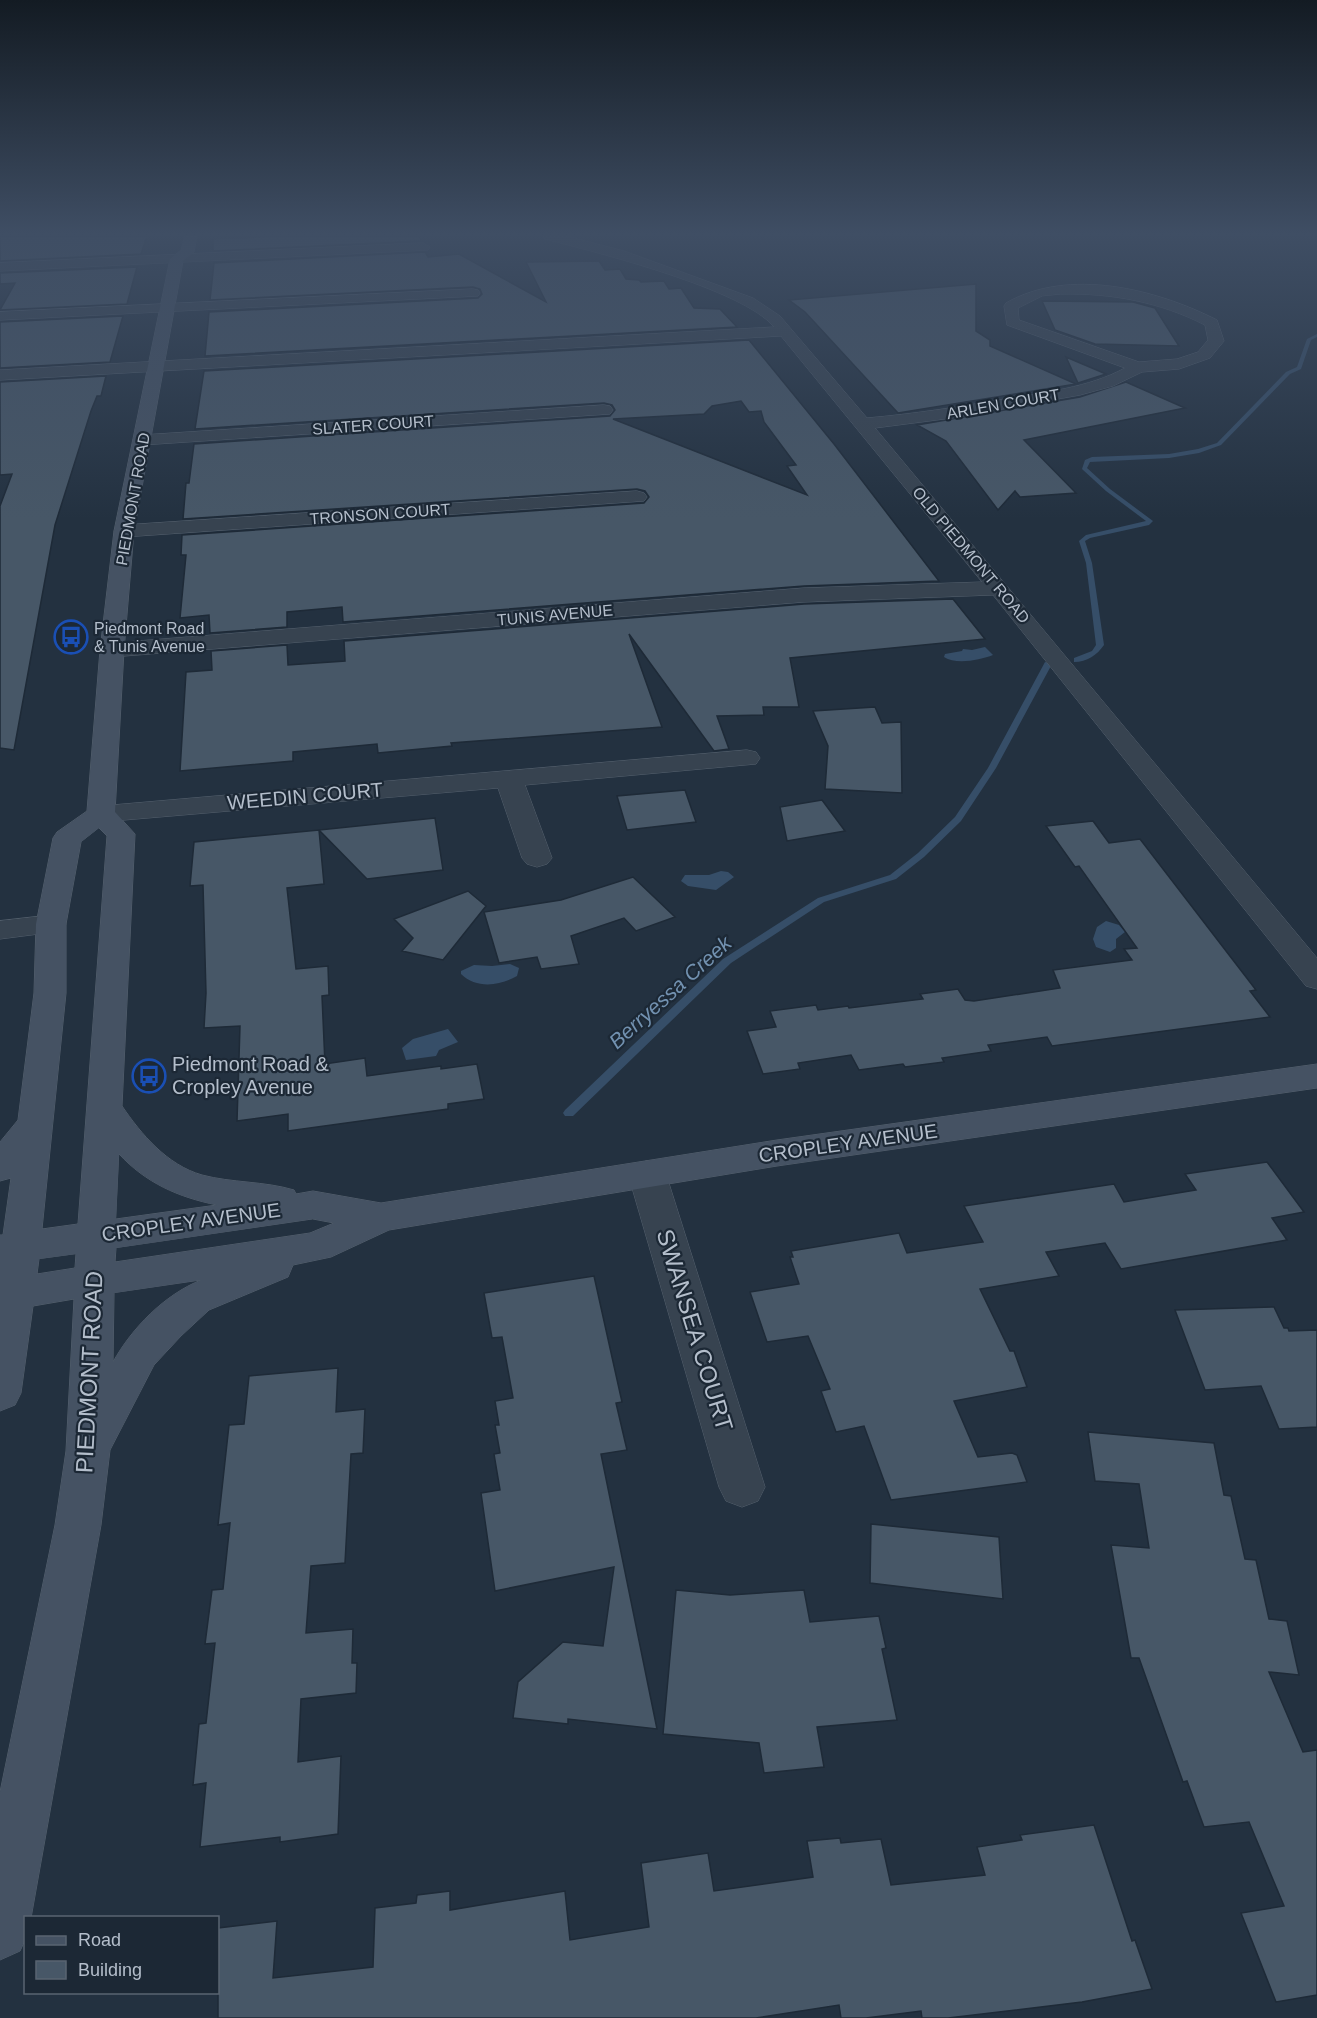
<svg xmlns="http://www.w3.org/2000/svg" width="1317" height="2018" font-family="Arial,sans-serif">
<rect width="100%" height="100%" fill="#233140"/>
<path fill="#364e68" d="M985,647l8,8c-13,5 -37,10 -49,2l1,-3 17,-3 1,-2 9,1z
M721,871l7,1 6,5 -18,13 -28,-4 -7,-5 4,-6h24z
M1106,921l13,4 6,7 -9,7v9l-6,4 -14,-5 -3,-8 4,-12z
M510,964l9,4 -2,8c-17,10 -41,13 -56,-2v-3l13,-6 18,1z
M448,1029l10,13 -19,8 -3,6 -30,4 -4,-12 11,-9z"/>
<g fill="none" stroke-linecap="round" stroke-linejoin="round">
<path fill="#364e68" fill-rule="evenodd" d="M1317,334v3l-6,3 -10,29 -11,5 -69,71 -22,8 -30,5 -79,4 -3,6 23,21 43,32 -4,4 -59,13 -5,3 7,22 12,82c-7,10 -17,17 -30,17v-4l18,-7 4,-6 -10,-82 -7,-22 7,-6 60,-14 -40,-30 -24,-22 3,-9 7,-3 77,-3 29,-5 19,-6 69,-71 11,-5 10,-28z
M1045,662l7,2 -56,104 -35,53 -37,36 -28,22 -72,23 -93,61 -158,153h-8l-2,-3 2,-3 158,-151 95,-61 72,-23 28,-22 37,-36 33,-49z"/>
</g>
<path fill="#475767" stroke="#1e2a37" stroke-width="1.5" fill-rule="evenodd" d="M0,236h147l-6,18 -141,7z
M287,236h132l2,5 -208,10v-12z
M425,252l3,5 31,-3 87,48 -20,-40 73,-1 6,9 15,-1 6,10 13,1 2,2 23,-1 5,8 12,-1 13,20 26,1 17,18 -532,29 4,-44 269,-14 4,-4 -2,-5 -7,-2 -263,13 4,-37z
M137,267l-10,37 -127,6 15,-27 -15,1v-11z
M976,284v47l14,9v6l86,38 -178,29 -93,-101 -16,-12z
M1042,301l91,1 22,6 24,38 -84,-2 -40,-14z
M123,316l-13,46 -110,6v-46z
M749,340l85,104 105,137 -135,5 -461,36 -1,-15 -55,5v15l-77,6 -1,-18 -29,3 6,-63h-5l1,-20 462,-32 5,-6 -4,-6 -8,-2 -454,30 3,-36h3l5,-39 416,-28 5,-6 -3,-5 -8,-2 -409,26 9,-58zM741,401l8,11 12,-1 3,11 32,43 -9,1 20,29 -194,-76 91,-5 8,-8z
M1066,357l40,17 -28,9z
M106,376l-5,20h-4l-6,15 -36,114 -41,225 -14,-2v-242l12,-32 -12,1v-93z
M1126,382l59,26 -161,32 52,53 -56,4 -5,-6 -17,19 -52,-69 -29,-16 163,-28z
M953,599l32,40 -195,19 9,49h-36l1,8 -47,1 12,33 -15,2 -85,-117 33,93 -211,16 1,3 -74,7 -1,-9 -84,8v9l-113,10 6,-99 26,-2 -1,-19 76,-6 1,20 57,-4 -1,-20 460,-37z
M875,707l7,16 19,-1 1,71 -77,-4 3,-43 -15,-35z
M685,790l11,32 -69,8 -10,-34z
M822,800l23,31 -58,10 -7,-34z
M435,818l8,52 -76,9 -48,-49z
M1093,821l16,22 31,-4 116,151 -6,1 20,26 -218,29 -5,-9 -59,8 3,6 -49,7 2,4 -39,5 -2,-3 -44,6 -8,-15 -53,8 2,6 -37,5 -16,-43 29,-4 -6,-16 46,-6 2,5 30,-4 1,2 74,-9 -3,-5 38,-5 7,11 9,1 86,-13 -7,-18 79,-10 -8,-11 13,-1 -58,-82 -4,1 -29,-41z
M319,830l5,54 -37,4 9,81 32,-3 1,29 -7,1 3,68 40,-6 2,18 74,-10v3l36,-5 7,35 -36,5v5l-160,22v-17l-51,7 3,-95 -36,2 2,-35 -3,-108 -13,1 4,-44z
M633,877l42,40 -39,14 -12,-13 -53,18 8,28 -38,5 -4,-12 -38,6 -15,-51 77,-12z
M468,891l18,15 -43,54 -41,-9 11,-13 -19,-19z
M1267,1162l37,50 -32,6 15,22 -166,29 -16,-26 -59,9 13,24 -79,13 30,62h4l13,36 -73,14 24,56 34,-4 5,2 10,27 -136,18 -27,-74 -28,6 -15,-41 9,-2 -22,-53 -41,6 -17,-50 49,-8 -9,-27h3l-2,-6 108,-18 8,20 76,-11 -19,-36 150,-22 10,18 72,-12 -11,-16z
M594,1276l28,126 -6,1 11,47 -26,4 56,275 -89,-10v5l-55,-6 5,-36 45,-40 40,4 11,-79 -119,24 -14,-98 19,-3 -6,-36 6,-1 -5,-28h4l-4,-24 18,-3 -11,-61 -10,1 -8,-45z
M1274,1307l10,21h4l1,3 28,-1v97l-38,2 -18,-43 -56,4 -30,-80z
M338,1368l-2,44 29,-3 -2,44 -12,1 -6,109 -34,3 -5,67 47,-4 -1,34h5l-1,30 -55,6 -3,63 43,-6 -3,78 -58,8v-5l-80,10 6,-64 -13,2 6,-61 7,-1 9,-80 -10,1 7,-54 11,-1 7,-66 -12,2 11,-100 15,-1 5,-48z
M1088,1432l126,11 10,52 7,1 14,63 11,1 13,59 18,2 12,54 -30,-3 34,80 14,-2v245l-41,7 -35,-89 43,-7 -35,-84 -45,5 -17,-46 -4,1 -44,-124h-8l-20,-113 38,3 -10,-64 -44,-3z
M871,1524l128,13 4,62 -133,-16z
M676,1590l54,5 74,-5 6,32 69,-6 7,32 -4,1 15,71 -80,7 7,40 -60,6 -5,-30 -96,-9z
M1094,1825l38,116 3,-1 17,49 -70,13 -134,16h-26l-1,-7 -55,7h-25l-2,-13 -83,13h-538v-90l59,-7 -4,57 100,-11 2,-59 41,-5 1,-8 33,-4v19l115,-19 5,49 79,-13 -8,-64 67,-10 6,38 99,-14 -6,-36 33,-3 1,5 40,-4 10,46 94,-10 -8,-28 45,-7 -2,-5z"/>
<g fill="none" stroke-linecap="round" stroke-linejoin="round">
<g stroke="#55616e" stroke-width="1">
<path id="street" d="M544,236h22l58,15 129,47 27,18 87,102c46,-4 92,-11 137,-19 41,-7 84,-11 121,-31l-118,-43 -3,-19 2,-3c63,-36 150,-14 211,17l7,21 -14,17 -31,11 -37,3 -29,14 -33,9 -128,23 -77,10 442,530v31l-11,-3 -313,-391 -189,7 -692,55 -8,-2 -4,-5 4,-5 8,-2 692,-55 178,-6 -201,-246 -781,44v-10l774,-43c-31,-38 -178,-75 -229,-88zM1061,294c51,-1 99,8 144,31l3,15 -10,12 -21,7 -38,3 -120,-42 -1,-12 24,-12z
M423,243l7,4 -2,3 -428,21v-8z
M473,289l5,1 2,3 -2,3 -478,24v-8z
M604,405l6,1 3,4 -3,4 -468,31 -6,-1 -3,-4 3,-4 6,-1z
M637,491l7,2 3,4 -3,4 -520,36 -7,-2 -3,-4 3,-4 7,-2z
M747,750l9,2 4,6 -4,6 -231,21 27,73 -5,6 -10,3 -10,-3 -5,-6 -24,-70 -397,34 -10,-2 -4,-6 4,-6 10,-2z
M51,915l11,2 4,7 -4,7 -62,8v-18z
M647,1161l13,4 6,9 99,313 -7,14 -16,6 -16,-6 -7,-14 -91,-313 6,-9z"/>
</g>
<g stroke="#55616e" stroke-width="1">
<path id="secondary" d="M185,236h12l-3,16 -11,9 -49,270 -10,119 -9,162 20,22 -13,272c19,28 45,59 80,69 30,8 62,6 92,15l2,4 17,-3 68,12 396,-63 540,-76v24l-540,78 -388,64 -58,27 -38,8 -5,12 -79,33 -28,26 -27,29 -44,85 -9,75 -70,393h-5v20l-6,13 -20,9v-168l55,-267 11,-74 8,-152 -41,7 -12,87 -6,12 -15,6v-176h3l8,-57 -11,3v-39l18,-22 16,-127 2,-69 17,-86 4,-6 30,-21 13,-161 14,-119 56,-272 11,-9zM99,828l8,8 -29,388 -36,5 24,-236v-69l15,-82zM119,1154c27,29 59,43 98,51l-101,14zM313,1219l21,4 -24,10 -195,29 1,-14zM76,1254l-1,14 -38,6 2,-15zM201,1280c-37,15 -69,48 -88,82l1,-69z"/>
</g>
<use href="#street" fill="#374350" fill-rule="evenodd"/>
<use href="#secondary" fill="#455263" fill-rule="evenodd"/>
</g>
<linearGradient id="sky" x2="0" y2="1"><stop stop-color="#131b23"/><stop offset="0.45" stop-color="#3f4e64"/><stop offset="1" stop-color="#3f4e64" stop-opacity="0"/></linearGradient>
<rect width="1317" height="519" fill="url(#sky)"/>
<defs>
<g id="bus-ring" transform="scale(1.725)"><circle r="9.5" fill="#1c2835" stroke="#1a4fb4" stroke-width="1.5"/><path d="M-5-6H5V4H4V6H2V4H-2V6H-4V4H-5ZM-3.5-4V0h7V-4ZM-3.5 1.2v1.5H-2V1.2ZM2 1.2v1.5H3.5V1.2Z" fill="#1a4fb4"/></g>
</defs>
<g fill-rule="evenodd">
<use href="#bus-ring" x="71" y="637"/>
<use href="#bus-ring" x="149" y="1076"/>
</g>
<g text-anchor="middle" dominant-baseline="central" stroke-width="4.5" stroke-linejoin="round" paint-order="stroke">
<g font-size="16" fill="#b4becb" stroke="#1c2835">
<text transform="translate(1003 404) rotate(-10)">ARLEN COURT</text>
<text transform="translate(373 425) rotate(-4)">SLATER COURT</text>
<text transform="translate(133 499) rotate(-80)">PIEDMONT ROAD</text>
<text transform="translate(380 514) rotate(-4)">TRONSON COURT</text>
<text transform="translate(971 555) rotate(50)">OLD PIEDMONT ROAD</text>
<text transform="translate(555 615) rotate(-5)">TUNIS AVENUE</text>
</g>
<g font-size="16" fill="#b4becb" stroke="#1c2835" text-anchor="start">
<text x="94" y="628">Piedmont Road<tspan x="94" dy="18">&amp; Tunis Avenue</tspan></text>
</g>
<g font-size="20" fill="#b4becb" stroke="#1c2835">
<text transform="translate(305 796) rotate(-5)">WEEDIN COURT</text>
<text transform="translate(848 1143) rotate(-8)">CROPLEY AVENUE</text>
<text transform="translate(191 1222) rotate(-8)">CROPLEY AVENUE</text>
</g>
<g font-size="20" fill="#b4becb" stroke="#1c2835" text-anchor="start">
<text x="172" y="1064">Piedmont Road &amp;<tspan x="172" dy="23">Cropley Avenue</tspan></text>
</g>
<g font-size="21" font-style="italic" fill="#7291b0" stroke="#1c2835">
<text transform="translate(670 992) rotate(-42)">Berryessa Creek</text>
</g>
<g font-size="24" fill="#b4becb" stroke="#1c2835">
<text transform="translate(695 1330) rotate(73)">SWANSEA COURT</text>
<text transform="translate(89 1372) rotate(-87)">PIEDMONT ROAD</text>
</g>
</g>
<rect x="24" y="1916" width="195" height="78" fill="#1c2835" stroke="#596471" stroke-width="1.5"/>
<rect x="36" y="1936" width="30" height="9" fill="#455263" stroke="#596471" stroke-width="1.5"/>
<text x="78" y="1946" font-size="18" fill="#b4becb">Road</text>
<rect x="36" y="1961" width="30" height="18" fill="#475767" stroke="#596471" stroke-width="1.5"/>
<text x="78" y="1976" font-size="18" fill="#b4becb">Building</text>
</svg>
